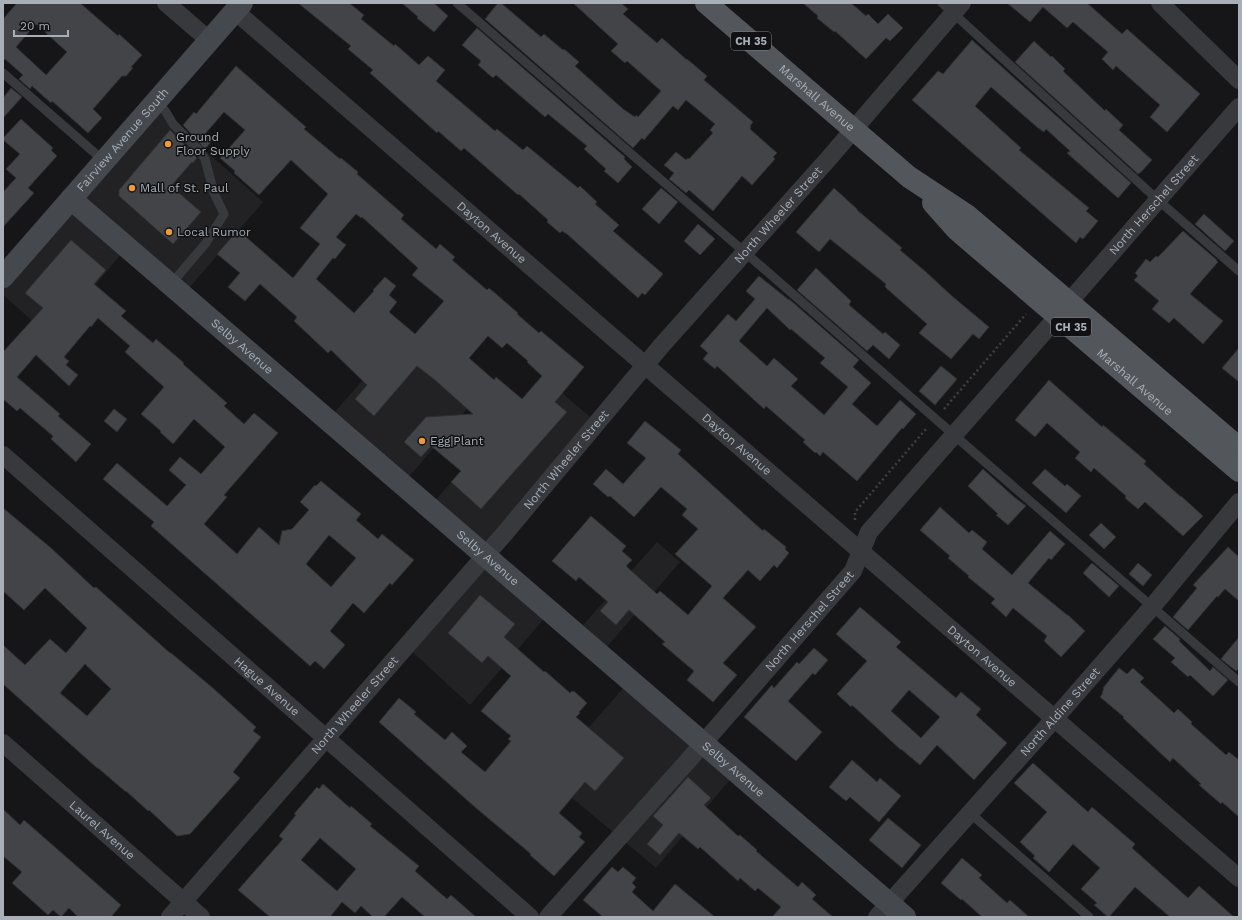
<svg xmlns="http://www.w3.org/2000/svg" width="1242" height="920" font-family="'Work Sans',sans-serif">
<rect width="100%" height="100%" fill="#161618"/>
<path fill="#222225" d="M152,103l111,99 -85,99 -55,-49 -72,85 -48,-42v-19z
M408,328l74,63 -80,94 -75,-64z
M542,376l54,46 -114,132 67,59 -79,92 -66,-61 78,-89 -53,-47z
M657,542l23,20 -81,94 -24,-22z
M633,677l105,93 -82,98 -110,-92z"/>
<path fill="#424448" stroke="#303034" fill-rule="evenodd" d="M17,3h63l38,33 1,-2 23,21 -11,12 2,1 -7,8h-4l-29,33 9,9 -14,15 -36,-32 -1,2 -19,-17 -2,3 -11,-10 4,-4 -18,-16 -2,2v-42zM36,24l31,28 -21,23 -30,-28z
M298,3h51l15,12 -3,4 33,27 1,-2 24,21 9,-9 17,14 -9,11 59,50 2,-2 26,21 4,-4 51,42 2,-2 17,16 -2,2 24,21 -6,6 50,43 -18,21 -3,-2 -4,5 -71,-64 -5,-3 -2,2 -13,-11 1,-2 -29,-26 -1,1 -54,-47 -3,3 -23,-20 -1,2 -67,-60 3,-3 -25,-21 3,-3z
M402,3h32l14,13 -14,16 -17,-14 1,-1z
M498,3h3l40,34 3,-3 19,16 1,-1 15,13 -4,4 48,43 12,8 1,-2 2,2 23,-26 -34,-30 -2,2 -14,-12 7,-7 -45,-41h48l7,6 -5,5 34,29 5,-5 25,22v-1l20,17 -3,4 49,42 -3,4 1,1 -1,2 27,24 -4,4 2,2 -23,26 -10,-9 -29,35 -24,-21 -3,3 -17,-14 5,-6 -10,-8 12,-13 10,8 2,-2 1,1 24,-26 -3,-3 5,-6 -29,-24 -8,10 -5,-4 -29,34 -2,-2 -9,10 -148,-129z
M803,3h48l15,13 2,-2 10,10 10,-10 15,14 -13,13 -4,-3 -20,21 -31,-28 -1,1 -17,-14 1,-2z
M1007,3h80l35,31 5,-5 73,65 -33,38 -17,-15 10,-12 -44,-39 -3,4 -11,-11 6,-7 -35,-30 -6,6 -24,-21 -13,15z
M477,28l148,129 -1,2 8,8 -14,16 -14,-12 2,-2 -22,-20 3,-3 -39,-32 -3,3 -49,-42 -3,3 -15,-13 3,-4 -19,-16z
M972,40l159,143 -13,15 -51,-45 3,-2 -24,-22 -2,3 -6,-4 -47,-41 -16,19 46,42 -2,2 70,58 -3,3 12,10 -15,18 -3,-2 -4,6 -164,-143 26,-29 5,3z
M1034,41l17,16 1,-1 13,13 -2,2 42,40 1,-2 17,16 -4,5 33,30 -11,12 -3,2 -123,-112z
M236,66l70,61 -2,2 36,30 1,-1 17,14 -1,2 47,41 -3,4 34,29 1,1 4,-5 15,13 -3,3 35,30 2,-2 29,25 -1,1 22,19 2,-2 43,36 -29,35 12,10 -86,97 -30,-27 10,-11 -30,-25 -10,11 -17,-15 22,-25 47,-3 -38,-34 -18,-14 -43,50 -19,-17 12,-14 -36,-35 -3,3 -34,-32 3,-4 -37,-33 -15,17 -17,-14 12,-14 -23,-19 21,-24 55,48 27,-34 -20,-16 28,-34 -37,-34 -32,35 -25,-22 1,-2 -15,-13 25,-28 -21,-18 -19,22 7,7 -7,8 -22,-24 11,-13 2,2zM356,214l5,4 1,-1 56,51 -6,7 32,26 -29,33 -26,-22 8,-10 -8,-7 7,-9 -11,-9 -12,13 1,1 -20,22 -38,-34 17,-21 2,1 11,-14 -10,-8zM488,336l14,12 5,-5 21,18 -1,1 15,14 -20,23 -26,-22 -2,3 -25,-22z
M11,88l11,9 -19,21v-20z
M21,119l32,29 -2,2 6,6 -29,32 6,5 -31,34v-35l13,-14 -10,-9 14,-15 -17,-14v-2z
M170,130l24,24 3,4 -4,5 -1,-1 -21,24 30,26 -28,32 -54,-48v-6z
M661,188l17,14 -19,22 -17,-15z
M834,188l23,21v1l45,38 -2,2 26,22 26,24 37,31 -10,12 -6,-5 -22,25 -32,-26 8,-9 -42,-37 1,-3 -56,-45 -11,13 -23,-20z
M1204,214l30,27 -9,10 -30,-27z
M698,224l17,15 -15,16 -16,-14z
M1183,231l34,29h-1l2,2 -28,32 33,27 -20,23 -29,-26 -5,5 -17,-14 7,-8 -25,-21 4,-4 -3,-3 11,-14 4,3 6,-6 2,1z
M71,240l35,30 -12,14 32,27 -5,5 32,27 3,-4 28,24 -1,1 44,39 -3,3 20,18 10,-11 24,20 -54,62 3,2 -23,27 33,30 22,-27 20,18 3,-14 10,-2 17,-19 -9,-8 15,-17 1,1 5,-5 40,33 -5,6 22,19 4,-5 32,26 -22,25 -2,-2 -26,30 -11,-10 -23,28 15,14 -21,24 -9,-8 -5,5 -159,-140 3,-4 -51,-43 14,-16 50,43 19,-21 -17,-15 11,-13 21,17 24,-27 -31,-28 -21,25 -13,-12 1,-1 -20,-17 23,-27 -39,-35 5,-6 -32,-28 -7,9 -1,-1 -26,31 5,4 -3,4 12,10 -9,11 -33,-31 -19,22 43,37 -2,2 33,28 -15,18 -25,-23 2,-3 -33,-28 -3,3 -14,-12v-47l40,-44 -18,-15zM329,535l27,23 -25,29 -25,-23z
M816,268l35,33 -2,4 34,29 2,-2 15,13 -11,14 -16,-14 -6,6 -70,-61z
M759,276l30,24v-1l70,61 -6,7 18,16 -19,21 25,22 23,-26 16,14 -13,15 -1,-1 -45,53 -34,-29 -3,4 -4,-4 -1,1 -12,-11 2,-2 -39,-34 -2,3 -47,-43 -2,3 -12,-10 5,-6 -8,-7 28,-32 8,7 19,-22 -9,-8zM767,308l23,22 1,-1 34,29 -5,5 28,24 -24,28 -33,-29 7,-7 -24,-21 -7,8 -28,-25z
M1239,348v34l-17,-14z
M941,366l16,13 -22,26 -16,-14z
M1049,380l53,47 1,-2 43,36 -2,3 37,33v-1l22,20 -20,20 -38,-34 -7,7 -13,-11 1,-2 -32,-28 -3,4 -16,-14 5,-6 -33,-29 -12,14 -20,-17z
M114,409l13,10 -10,13 -13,-11z
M645,421l36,29 -3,4 85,77 1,-2 22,18 -1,2 4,4 -12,15 -3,-3 -14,16 -12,-11 -25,28 33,29 -33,36 14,12 -24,27 -26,-22 7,-9 -32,-27 3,-2 -36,-32 -13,15 -16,-14 8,-9 -29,-25 -3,4 -24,-20 39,-45 35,30 -4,5 10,9 -6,6 31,28 3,-3 28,24 24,-29 -37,-32 23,-25 -16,-14 5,-6 -26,-22 -27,30 -24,-21 -2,1 -15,-13 13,-15 17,15 23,-26 -19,-15z
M983,469l31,28 12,9 -18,19 -12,-10 2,-1 -30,-28z
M1045,469l20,17 2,-2 14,12 -15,17 -34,-30z
M940,507l29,26 3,-3 15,12 -5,7 30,26 38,-44 15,13 -14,16 -2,-2 -21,25 39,32h1l17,16 -24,26 -17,-16 3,-5 -34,-28 -7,9 -15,-14 4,-4 -27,-22 1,-1 -21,-18 2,-2 -30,-26z
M3,508l48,40 43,40 2,-1 74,66h1l43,36 42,38 -3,4 8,6 -28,35 7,6 -50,56 -13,2 -28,-26 -1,1 -22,-20v1l-28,-24h-1l-94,-84v-39l22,20 25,-26 16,14 21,-25 -42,-40 -21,22 -21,-19zM85,664l26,25 -24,27 -27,-23z
M1101,523l15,14 -12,12 -15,-14z
M1228,547l11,10v44l-14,-12 -7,8 -1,-1 -29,34 -15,-13 24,-29 -4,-3z
M1092,563l27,23 -10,11 -26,-24z
M1138,563l14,12 -9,11 -14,-12z
M480,595l35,29 -11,13 40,35 1,-1 25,22 2,-2 3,1 12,11 -8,9 1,1 -4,4 48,41 -29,33 -10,-9 -26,31 23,20 -3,4 6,5 -31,34 -24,-21 1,-1 -55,-46 -97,-86 20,-24 17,14 -2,2 31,26 7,-8 15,14 -6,6 24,20 26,-31 -3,-2 3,-3 -30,-25 30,-35 -23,-20 -6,7 -34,-30z
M860,607l41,35 -5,5 60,51 5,-6 20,17 -5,6 31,28 -33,37 -37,-35 -17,20 -19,-16v1l-49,-45 -1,2 -14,-13 30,-33 -31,-27zM909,690l31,27 -19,21 -30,-27z
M1165,626l15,13 -1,2 31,30 3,-4 15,13 -15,16 -23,-21 -2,2 -17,-15 4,-4 -22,-19z
M1239,637v31l-3,3 -15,-12z
M814,648l14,12 -13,15 -2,-2 -25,28 34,31 -26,29 -52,-44 28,-32 2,3 23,-26 2,2z
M1119,668l8,6 6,-6 11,10 -4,4 34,31 4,-4 14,13 -1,2 35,31 3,-3 10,8v57l-17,-15 -1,2 -22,-19 2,-1 -28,-26 -3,4 -47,-44 1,-1 -24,-20 3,-4 -1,-1 2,-3 -1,-1z
M852,760l25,22 3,-4 21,18 -22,26 -29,-25 -4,4 -17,-14z
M1033,763l55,49 4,-5 43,37 -3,4 56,50 11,-12 35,31h-64l-35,-30 -26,30h-1l-14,-12 3,-2 -16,-14 19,-21 -27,-24 -24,28 -16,-14 2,-2 -15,-14 27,-30 -33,-29z
M688,777l23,21 -7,7 34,31 2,-1 17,15 -1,1 42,36 4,-5 14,13 -4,4 21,18h-61l9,-10 -23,-19 -3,3 -15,-13 -2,3 -38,-34 -2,2 -19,-16 -19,22 -13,-11 16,-19 -10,-9z
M323,784l27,24 1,-2 21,18 -2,2 49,40 -4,5 32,28 4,-4 25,22h-51l-23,-20 -18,20h-11l-12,-11 -6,7 -13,-11 -12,15h-60l-32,-27 45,-51 -4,-3 17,-21 -2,-1 23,-27 2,2zM320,838l36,31 -19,22 -36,-31z
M3,809l17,16 4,-5 97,85 -10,12h-33l-9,-9 -8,9 -8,-7 -5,5 -36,-32 10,-11 -19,-16z
M888,818l33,27 -19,23 -33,-28z
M962,858l20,17 -3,3 28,25 3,-3 19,17h-47l-20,-18 -1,1 -20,-17z
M612,867l6,5 5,-5 13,11 -4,5 4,4 -4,5 21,19 22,-27 40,33h-112l-20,-17z"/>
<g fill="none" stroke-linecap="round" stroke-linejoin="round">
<path stroke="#3d4044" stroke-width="2.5" stroke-dasharray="2 3" stroke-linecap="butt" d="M944,409l82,-95
M855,520v-8l71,-83"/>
<path stroke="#37393d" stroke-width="9" d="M457,3l306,265 207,181 269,233
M942,3l216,197 81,71
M3,73l101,88
M157,101l9,11 7,12 26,26 6,9 9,34 10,21 -18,29 -35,41
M970,813l119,104"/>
<g stroke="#37393d" stroke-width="18">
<path d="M166,3l43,37"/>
<path d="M1160,3l79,77"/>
<path id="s1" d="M235,11l1004,867"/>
<path id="s2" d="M1069,302l170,-195"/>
<path id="s3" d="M3,455l527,462"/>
<path id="s4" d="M3,743l198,174"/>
<path id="s5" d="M170,917l335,-384 157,-188 168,-188 132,-154"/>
<path id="s6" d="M548,917l138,-154 167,-192 16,-39 189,-216"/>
<path id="s7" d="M877,917l178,-199 97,-111 87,-105"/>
</g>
<g stroke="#45484d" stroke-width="22">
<path id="s8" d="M71,199l834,718"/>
<path id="s9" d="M3,277l239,-274"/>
</g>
<g stroke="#53565b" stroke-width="22">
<path id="s10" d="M706,3l203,174 59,39 271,232"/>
<path id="s11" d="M933,203l24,27 282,241"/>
</g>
</g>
<g fill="#eb9b3a" stroke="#111113" stroke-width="1.5">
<circle cx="168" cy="144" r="4"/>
<circle cx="132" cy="188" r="4"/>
<circle cx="169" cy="232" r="4"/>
<circle cx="422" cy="441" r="4"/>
</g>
<g text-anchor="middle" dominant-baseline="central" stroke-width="3" stroke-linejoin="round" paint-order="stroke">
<g fill="#111113" stroke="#7b8086" stroke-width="1">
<rect x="731" y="32" width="40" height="18" rx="3"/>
<rect x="1051" y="318" width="40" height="18" rx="3"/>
</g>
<g font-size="11" font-weight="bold" fill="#a8afb7">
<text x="751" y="41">CH 35</text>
<text x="1071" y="327">CH 35</text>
</g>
<g font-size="12" fill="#a8afb7" stroke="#111113">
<text stroke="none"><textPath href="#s10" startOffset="146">Marshall Avenue</textPath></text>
<text stroke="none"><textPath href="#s9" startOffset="182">Fairview Avenue South</textPath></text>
<text stroke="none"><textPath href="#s2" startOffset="129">North Herschel Street</textPath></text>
<text stroke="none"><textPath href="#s5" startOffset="929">North Wheeler Street</textPath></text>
<text stroke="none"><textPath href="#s1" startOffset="339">Dayton Avenue</textPath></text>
<text stroke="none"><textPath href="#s8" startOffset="226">Selby Avenue</textPath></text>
<text stroke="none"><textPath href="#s11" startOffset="270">Marshall Avenue</textPath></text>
<text stroke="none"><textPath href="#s1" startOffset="663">Dayton Avenue</textPath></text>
<text stroke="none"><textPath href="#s5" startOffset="605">North Wheeler Street</textPath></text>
<text stroke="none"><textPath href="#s8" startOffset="550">Selby Avenue</textPath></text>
<text stroke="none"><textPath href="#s6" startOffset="395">North Herschel Street</textPath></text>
<text stroke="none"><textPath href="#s1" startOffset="987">Dayton Avenue</textPath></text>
<text stroke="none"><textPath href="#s3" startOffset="351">Hague Avenue</textPath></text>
<text stroke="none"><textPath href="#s5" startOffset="281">North Wheeler Street</textPath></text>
<text stroke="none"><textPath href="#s7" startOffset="275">North Aldine Street</textPath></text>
<text stroke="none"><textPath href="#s8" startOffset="874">Selby Avenue</textPath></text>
<text stroke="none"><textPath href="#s4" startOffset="132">Laurel Avenue</textPath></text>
</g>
<g font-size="12" fill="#a8afb7" stroke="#111113" text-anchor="start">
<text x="176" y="137">Ground<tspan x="176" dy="14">Floor Supply</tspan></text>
<text x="140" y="188">Mall of St. Paul</text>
<text x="177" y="232">Local Rumor</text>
<text x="430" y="441">Egg|Plant</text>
</g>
</g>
<rect width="1242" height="920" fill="none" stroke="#a8afb7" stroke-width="8"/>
<path d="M14 30v6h54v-6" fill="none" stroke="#a8afb7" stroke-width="2"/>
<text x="20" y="30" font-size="12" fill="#a8afb7" stroke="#111113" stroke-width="3" paint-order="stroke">20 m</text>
</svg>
